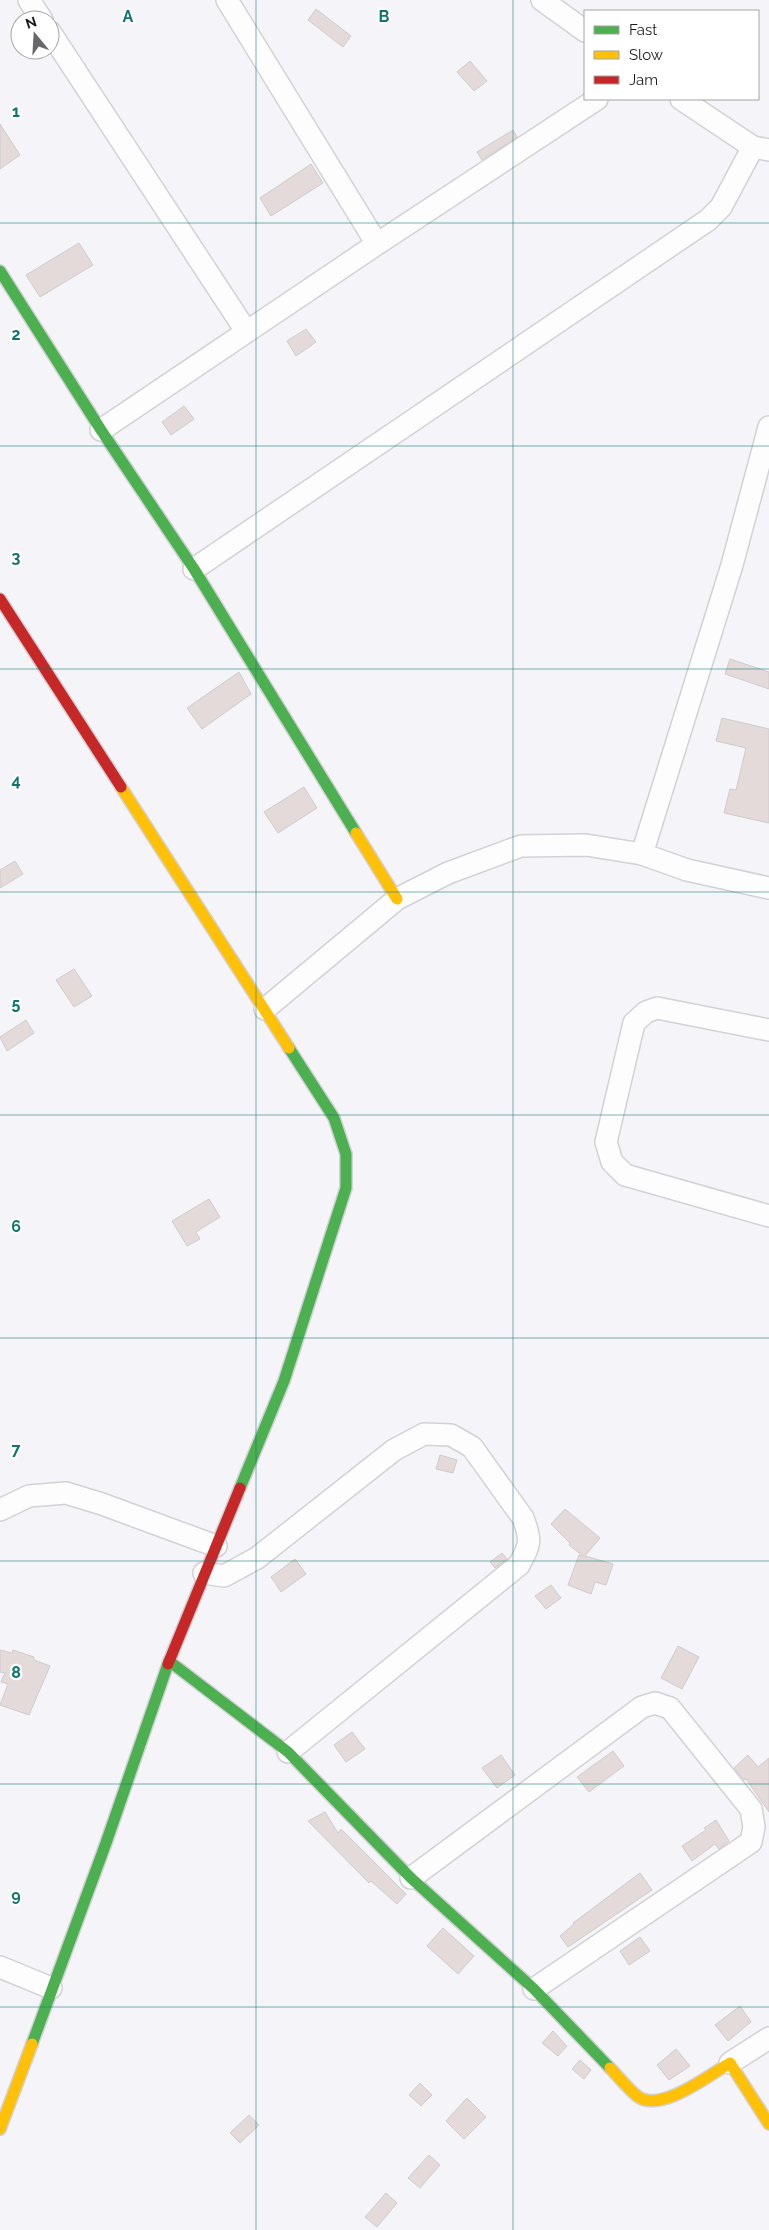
<svg xmlns="http://www.w3.org/2000/svg" width="769" height="2230" font-family="Raleway,sans-serif">
<rect width="100%" height="100%" fill="#f5f4f9"/>
<path fill="#e4dad9" stroke="#cecbcd" d="M316,9l35,27 -8,11 -35,-27z
M470,61l17,20 -13,10 -17,-19z
M0,124l20,31 -20,14z
M513,130l4,7 -35,23 -5,-8z
M311,164l12,19 -52,33 -11,-18z
M79,243l14,22 -53,32 -14,-22z
M306,329l10,13 -20,14 -9,-15z
M184,406l10,13 -23,16 -9,-13z
M730,659l39,13v17l-44,-15z
M239,672l12,22 -49,35 -15,-21z
M722,718l47,11v94l-45,-10 6,-24 6,1 10,-42 -30,-7z
M304,787l13,21 -39,25 -14,-21z
M15,861l8,13 -23,14v-18z
M74,969l18,27 -18,11 -18,-27z
M26,1020l8,13 -27,18 -7,-14z
M209,1199l11,18 -24,15 4,7 -13,7 -15,-25z
M440,1455l17,5 -4,13 -17,-4z
M565,1509l35,29 -15,18 28,8 -7,21 -11,-3 -4,12 -23,-9 11,-30 4,1 -14,-11 1,-2 -19,-19z
M502,1553l5,6 -12,9 -5,-6z
M295,1559l11,15 -25,18 -10,-15z
M551,1585l10,13 -15,11 -11,-13z
M678,1646l21,11 -17,32 -21,-11z
M0,1650l12,3 1,-3 21,7v3l16,6 -21,49 -29,-10 8,-21 -7,-2 4,-9 -5,-1z
M352,1732l13,17 -19,13 -12,-17z
M613,1751l11,15 -35,26 -12,-15z
M501,1755l14,20 -18,13 -15,-20z
M748,1755l10,12 11,-9v54l-23,-33 -2,1 -10,-12z
M325,1812l13,21 3,-4 65,65 -9,10 -26,-23 -2,2 -61,-62z
M716,1820l13,21 -10,8 -4,-5 -23,17 -10,-15 24,-16 -2,-2z
M640,1873l12,17 -84,57 -8,-11 14,-12 -1,-1z
M443,1928l31,28 -16,18 -31,-28z
M640,1937l10,14 -21,14 -9,-14z
M740,2006l11,16 -23,19 -13,-16z
M553,2031l14,15 -9,10 -16,-13z
M676,2049l14,17 -21,14 -12,-15z
M580,2060l11,10 -7,9 -12,-10z
M420,2083l12,12 -11,11 -12,-11z
M467,2098l19,19 -22,22 -18,-18z
M249,2115l10,10 -19,18 -10,-10z
M429,2155l11,10 -20,23 -12,-10z
M386,2193l11,10 -20,24 -12,-10z"/>
<g fill="none" stroke-linecap="round" stroke-linejoin="round">
<g stroke="#d2d1d6" stroke-width="24">
<path id="street" d="M29,0l13,20
M227,0l150,244
M542,0l43,31
M50,32l196,299
M681,99l72,48 16,3
M101,430l276,-186 220,-145
M194,569l514,-349 13,-13 32,-60
M642,854l90,-289 37,-138
M265,1009l132,-110 51,-26 73,-27 65,-1 56,9 45,16 82,18
M769,1030l-112,-22 -11,4 -12,11 -28,119 6,20 13,13 144,41
M0,1510l29,-14 37,-3 36,11 114,42
M204,1573l20,3 33,-18 137,-108 30,-16 27,1 21,12 51,71c9,23 7,27 -4,47l-231,187
M411,1878l231,-171 13,-4 15,5 81,101 3,18 -3,15 -217,147
M0,1967l51,21
M730,2063l39,-25"/>
</g>
<g stroke="#d2d1d6" stroke-width="14">
<path id="fast" d="M0,271l101,159 93,139 162,264
M240,1488l44,-107 62,-193v-34l-12,-36 -45,-70
M169,1661l119,91 123,126 123,111 76,79
M32,2044l74,-201 62,-179"/>
</g>
<g stroke="#d2d1d6" stroke-width="14">
<path id="slow" d="M121,787l168,261
M356,833l41,66
M610,2068c9,9 17,20 27,28 23,18 72,-21 93,-33l39,61
M0,2129l32,-85"/>
</g>
<g stroke="#d2d1d6" stroke-width="14">
<path id="jam" d="M0,599l121,188
M168,1664l72,-176"/>
</g>
<use href="#street" stroke="#fefdfe" stroke-width="21"/>
<use href="#fast" stroke="#4caf50" stroke-width="11"/>
<use href="#slow" stroke="#ffc107" stroke-width="11"/>
<use href="#jam" stroke="#c62828" stroke-width="11"/>
</g>
<path fill="none" stroke="#0f766e" stroke-width="1" stroke-opacity="0.55" d="M256,0v2230M513,0v2230M0,223h769M0,446h769M0,669h769M0,892h769M0,1115h769M0,1338h769M0,1561h769M0,1784h769M0,2007h769"/>
<g font-size="16" text-anchor="middle" font-weight="bold" fill="#0f766e" stroke="#fff" stroke-width="4.5" stroke-linejoin="round" paint-order="stroke">
<text x="128" y="22">A</text>
<text x="384" y="22">B</text>
<text x="16" y="117">1</text>
<text x="16" y="340">2</text>
<text x="16" y="563">3</text>
<text x="16" y="786">4</text>
<text x="16" y="1009">5</text>
<text x="16" y="1232">6</text>
<text x="16" y="1455">7</text>
<text x="16" y="1678">8</text>
<text x="16" y="1901">9</text>
</g>
<rect x="584" y="10" width="175" height="90" fill="#ffffff" stroke="#a4a4a5"/>
<rect x="594" y="26" width="25" height="8" fill="#4caf50" stroke="#a4a4a5"/>
<text x="629" y="35" font-size="15" fill="#1c1b1f">Fast</text>
<rect x="594" y="51" width="25" height="8" fill="#ffc107" stroke="#a4a4a5"/>
<text x="629" y="60" font-size="15" fill="#1c1b1f">Slow</text>
<rect x="594" y="76" width="25" height="8" fill="#c62828" stroke="#a4a4a5"/>
<text x="629" y="85" font-size="15" fill="#1c1b1f">Jam</text>
<g transform="translate(35 35) rotate(342)"><circle r="24" fill="#ffffff" stroke="#a4a4a5"/>
<path d="M0-4L9 19L0 12L-9 19Z" fill="#68676b"/>
<text y="-8" font-size="14" font-weight="bold" text-anchor="middle" fill="#1c1b1f">N</text>
</g>
</svg>
